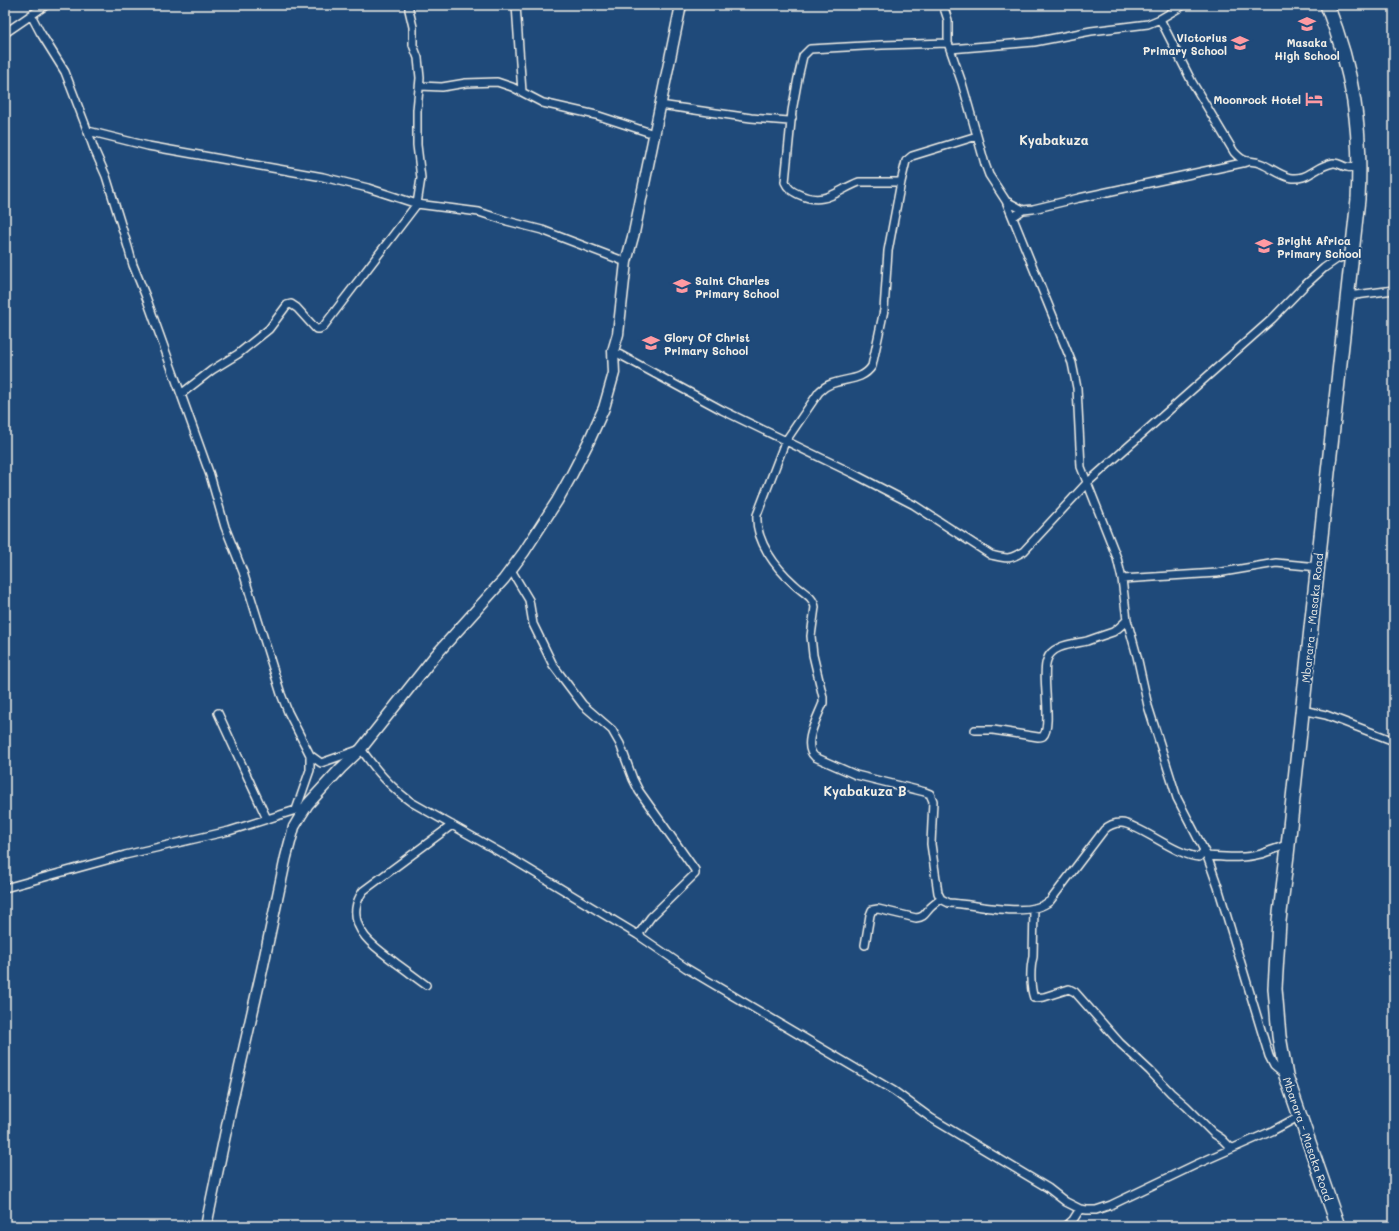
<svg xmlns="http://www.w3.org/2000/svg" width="1399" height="1231" font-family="Mali,sans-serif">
<rect width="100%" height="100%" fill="#1f4a7a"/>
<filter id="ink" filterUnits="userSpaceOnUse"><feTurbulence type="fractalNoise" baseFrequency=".025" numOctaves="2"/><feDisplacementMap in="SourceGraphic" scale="8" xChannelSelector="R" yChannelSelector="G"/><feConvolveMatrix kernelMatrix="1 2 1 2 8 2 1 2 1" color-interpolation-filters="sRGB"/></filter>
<g filter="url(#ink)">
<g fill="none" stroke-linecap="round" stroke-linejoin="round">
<g stroke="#f4f1e8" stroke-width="10">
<path id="street" d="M516,5l6,87
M943,5l5,15v23l14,40 23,81 4,11 17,26 66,162 5,25 4,79 36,91 5,21 5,41 10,36 11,50 29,92 30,58 11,31 51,169 5,10 12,10
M31,15l9,17 25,40 20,52 9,25 12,27 22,71 5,18 13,32 64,178 15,52 18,45 38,122 7,18 22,43v15l-14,40
M1160,19l32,63 42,70c13,14 14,6 28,12 16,7 29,22 49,9 7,-4 12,-8 22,-10 6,-1 9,4 14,4 4,1 9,0 13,0
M5,33l41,-28
M948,43l-66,2 -72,4 -7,7 -5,22 -6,33 -7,71c3,7 7,9 13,12 27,13 39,-4 61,-12h42l5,-21 6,-5 65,-20
M950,49l84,-7 57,-11 57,-7 12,-5 24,-14
M420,86l22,1 24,-4 31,-1 15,5 31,16 53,12 58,19
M660,105l91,13 38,3 3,-3
M88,131l60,15 175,31 45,11 49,16 62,8 28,9 35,9 84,32
M901,182l-13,69 -4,59 -12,56c-12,19 -37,9 -53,26l-34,50 -28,73c-2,26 19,53 37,69 8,8 19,12 21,23l-4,29 2,19 10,42v6c-5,14 -22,42 -8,54l41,18 69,17 5,2 3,7 -2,43 7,49 3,6 8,4c28,1 79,16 101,-2l54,-71c4,-4 11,-7 17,-7 5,0 11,3 15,5 18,8 45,28 63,29l5,-6
M1006,201l17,9
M1013,217l10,-7 10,-1 46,-11 168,-36
M1348,296l46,-6
M613,351l109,59 130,63 62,32 77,50c17,4 18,5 33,-4l63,-68 185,-164 31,-32 21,-19 13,-9 16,-6
M181,394l31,-24 26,-16 31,-25 18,-24 4,-1 6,4 19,21h3l4,-2 94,-123 4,-26 -4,-33v-35l3,-32 -2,-20 -5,-13v-18l-4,-17v-5
M511,570l18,30 4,24 20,41 30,40 29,25 8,14 13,35 6,12 56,79v4l-44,43 -13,18
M1122,579l95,-6 59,-10 42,4
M1302,710l24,5 68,26
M218,713l49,106
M975,730h18l45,7c2,0 4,0 5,-1 10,-9 -2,-61 4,-76 4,-15 27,-16 40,-19 8,-3 17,-6 26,-9 5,-3 10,-8 14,-12
M310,755l11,8 40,-14c15,21 28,37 50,53l101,57 126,76 48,33 208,123 37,27 117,70 18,14 14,7 7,1h9l15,-5 86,-41 75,-33 28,-15
M1207,856c18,1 36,3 54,-2 9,-3 19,-7 28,-10
M5,888l120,-33 104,-24 70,-22
M1034,909l-1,48c-3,11 -3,30 1,41l10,-1 25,-8 6,3 45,51 30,28 21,22 15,13 27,27 9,6 9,9
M865,945l5,-30 2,-5 6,-1 38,9c9,-1 9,-5 14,-10 3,-3 7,-6 11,-9
M426,985c-10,-7 -20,-15 -30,-22 -18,-14 -43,-29 -40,-55 1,-7 3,-11 7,-17l89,-66
M1066,1226l7,-6 7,-11"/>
</g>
<g stroke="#f4f1e8" stroke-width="13">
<path id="secondary" d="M206,1226l26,-124 30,-132 24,-113 8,-30 7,-12 7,-11 33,-36 20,-19 73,-92 70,-78 20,-27 33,-51 14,-25 18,-35 15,-33 10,-35 -1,-22 5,-17 8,-72 8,-29 47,-228"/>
</g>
<g stroke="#f4f1e8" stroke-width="16">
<path id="highway" d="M1327,5c26,65 35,125 31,194l-44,401 -27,255 -8,66 -4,67 4,48 7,40 52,150"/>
</g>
<use href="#street" stroke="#1f4a7a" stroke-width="7"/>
<use href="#secondary" stroke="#1f4a7a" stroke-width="10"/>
<use href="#highway" stroke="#1f4a7a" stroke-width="13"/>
</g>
</g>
<defs>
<g id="school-bare" transform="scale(1.38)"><path d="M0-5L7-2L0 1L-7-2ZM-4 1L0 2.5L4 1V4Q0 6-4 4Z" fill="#ff9aa2" stroke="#1f4a7a" stroke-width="2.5" paint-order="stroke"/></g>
<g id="hotel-bare" transform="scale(1.38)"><path d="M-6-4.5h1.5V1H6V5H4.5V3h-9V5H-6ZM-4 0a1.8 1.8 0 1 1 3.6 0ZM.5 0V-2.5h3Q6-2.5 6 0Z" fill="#ff9aa2" stroke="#1f4a7a" stroke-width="2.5" paint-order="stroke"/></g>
</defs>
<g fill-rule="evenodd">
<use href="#school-bare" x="1307" y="24"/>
<use href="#school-bare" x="1240" y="43"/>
<use href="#hotel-bare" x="1314" y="99"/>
<use href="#school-bare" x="1264" y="246"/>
<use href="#school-bare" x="682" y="286"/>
<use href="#school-bare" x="651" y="343"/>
</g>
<g text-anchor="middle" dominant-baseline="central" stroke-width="4" stroke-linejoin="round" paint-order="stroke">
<g font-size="11" font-weight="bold" fill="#f4f1e8" stroke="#1f4a7a" text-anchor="start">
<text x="1227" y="37" text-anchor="end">Victorius<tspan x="1227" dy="13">Primary School</tspan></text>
<text x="1307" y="42" text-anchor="middle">Masaka<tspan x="1307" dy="13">High School</tspan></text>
<text x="1301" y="99" text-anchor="end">Moonrock Hotel</text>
<text x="1277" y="240">Bright Africa<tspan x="1277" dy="13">Primary School</tspan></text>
<text x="695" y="280">Saint Charles<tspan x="695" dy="13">Primary School</tspan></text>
<text x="664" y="337">Glory Of Christ<tspan x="664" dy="13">Primary School</tspan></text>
</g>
<g font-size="11" fill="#f4f1e8" stroke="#1f4a7a">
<text transform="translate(1312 618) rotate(-84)">Mbarara - Masaka Road</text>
<text transform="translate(1308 1139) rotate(71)">Mbarara - Masaka Road</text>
</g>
<g font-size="13" font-weight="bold" fill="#f4f1e8" stroke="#1f4a7a">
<text x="1054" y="139">Kyabakuza</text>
<text x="865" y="790">Kyabakuza B</text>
</g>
</g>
<rect width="1399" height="1231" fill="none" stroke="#1f4a7a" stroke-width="20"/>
<rect x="10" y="10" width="1379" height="1211" fill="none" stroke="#f4f1e8" stroke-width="1.5" filter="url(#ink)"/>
</svg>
